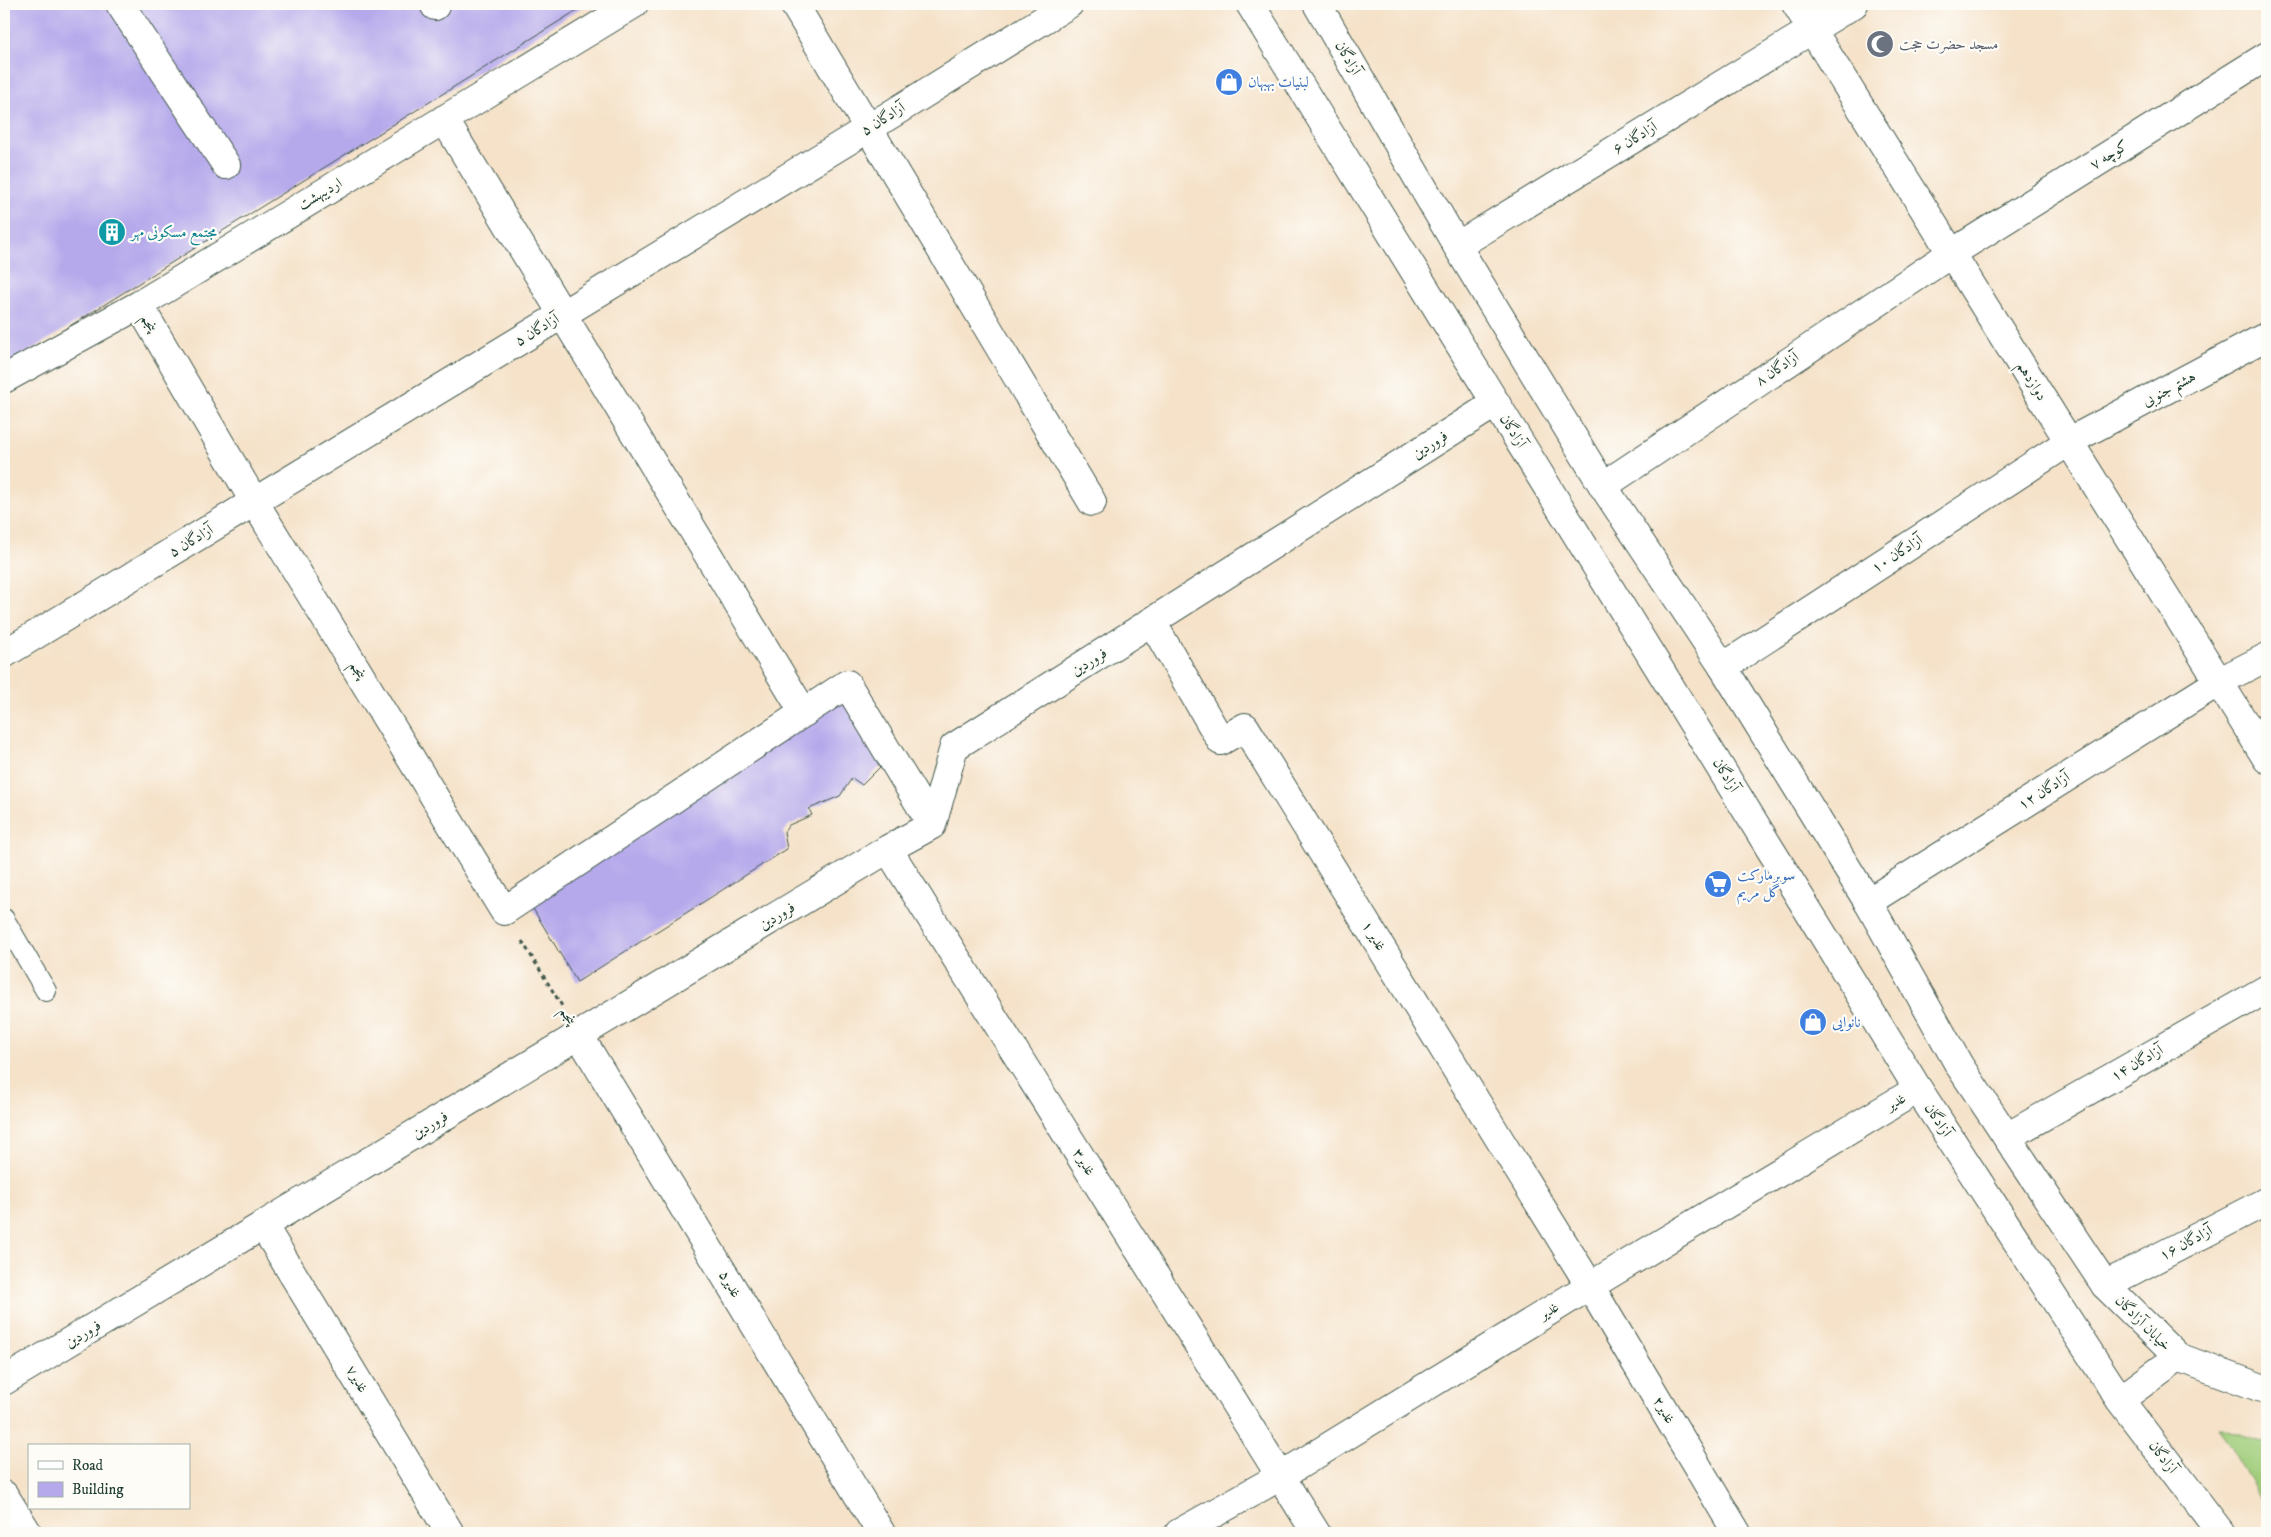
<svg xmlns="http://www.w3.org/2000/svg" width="2271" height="1537" font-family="'IM FELL DW Pica',Amiri,serif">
<rect width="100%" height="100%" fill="#fdfcf7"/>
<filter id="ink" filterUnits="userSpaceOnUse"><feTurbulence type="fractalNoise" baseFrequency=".02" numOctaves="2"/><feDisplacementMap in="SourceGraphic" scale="10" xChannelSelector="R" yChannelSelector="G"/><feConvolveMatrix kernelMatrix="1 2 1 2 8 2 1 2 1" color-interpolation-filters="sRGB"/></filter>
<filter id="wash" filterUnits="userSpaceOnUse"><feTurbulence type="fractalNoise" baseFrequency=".0096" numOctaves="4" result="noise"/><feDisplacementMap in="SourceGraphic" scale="20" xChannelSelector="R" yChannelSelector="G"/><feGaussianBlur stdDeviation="1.12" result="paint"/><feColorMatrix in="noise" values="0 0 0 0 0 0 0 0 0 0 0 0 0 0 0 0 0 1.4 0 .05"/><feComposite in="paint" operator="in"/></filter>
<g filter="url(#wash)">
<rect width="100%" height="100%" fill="#f5e2c9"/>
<path fill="#a1ce7b" stroke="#608658" d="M2218,1427l49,16v65z"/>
<g id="blocks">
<path fill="#b5a9eb" d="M4,4h583l-583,363z
M844,695l40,68 -22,22 -10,-7 -12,18 -31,13 3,6 -23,10 -5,7 3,17 -210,133 -48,-80z"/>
</g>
</g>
<g filter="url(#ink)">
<use href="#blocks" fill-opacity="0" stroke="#3f564a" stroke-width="1"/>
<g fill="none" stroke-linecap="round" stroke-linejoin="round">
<g stroke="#3f564a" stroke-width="22">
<path id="service" d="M4,919l42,72"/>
</g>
<g stroke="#3f564a" stroke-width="30">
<path id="minor" d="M120,4l106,161
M434,4l1,2
M794,4l298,498
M1796,4l471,755
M444,119l360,594
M1457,246l397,-242
M139,305l116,198 249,408 343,-227 85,141
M4,379l135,-74 495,-301
M1603,486l349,-233 315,-197
M1152,622l69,119 24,-14 345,559 147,247
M4,654l865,-526 200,-124
M1723,667l347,-226 197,-105
M888,849l428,684
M1868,902l352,-221 47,-24
M579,1035l302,498
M2007,1137l260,-148
M263,1225l187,308
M2105,1285l162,-84
M4,1381l884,-532 44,-24 22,-78 542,-344
M4,1495l24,38"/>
</g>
<g stroke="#3f564a" stroke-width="30">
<path id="tertiary" d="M1179,1533l102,-57 309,-190 328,-197"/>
</g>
<g stroke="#3f564a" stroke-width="30">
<path id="secondary" d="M1250,4l668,1085 202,311 101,133
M1317,4l140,242 80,132 66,108 120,181 145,235 91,163 146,220 73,72 89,33
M2120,1400l58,-43"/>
</g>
<path stroke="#3f564a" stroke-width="3" stroke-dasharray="4 4" stroke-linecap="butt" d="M522,941l40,65"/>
<use href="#service" stroke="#fff" stroke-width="20"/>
<use href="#minor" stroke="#fff" stroke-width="28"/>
<use href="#tertiary" stroke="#fff" stroke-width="28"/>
<use href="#secondary" stroke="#fff" stroke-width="28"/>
</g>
</g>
<defs>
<g id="mosque-disc" transform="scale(1.4375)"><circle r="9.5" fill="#6b7280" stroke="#fdfcf7"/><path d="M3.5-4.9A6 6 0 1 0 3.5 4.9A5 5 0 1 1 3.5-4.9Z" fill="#fff"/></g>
<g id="shop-disc" transform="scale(1.4375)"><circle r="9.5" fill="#3f7fe0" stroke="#fdfcf7"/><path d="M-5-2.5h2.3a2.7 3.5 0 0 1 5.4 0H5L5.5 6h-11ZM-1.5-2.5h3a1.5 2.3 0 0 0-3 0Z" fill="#fff"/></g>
<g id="building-disc" transform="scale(1.4375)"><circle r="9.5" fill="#0f9aa8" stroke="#fdfcf7"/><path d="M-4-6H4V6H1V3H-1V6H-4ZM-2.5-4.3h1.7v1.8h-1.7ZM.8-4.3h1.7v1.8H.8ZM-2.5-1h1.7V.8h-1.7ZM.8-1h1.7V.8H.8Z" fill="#fff"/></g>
<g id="supermarket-disc" transform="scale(1.4375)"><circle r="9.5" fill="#3f7fe0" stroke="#fdfcf7"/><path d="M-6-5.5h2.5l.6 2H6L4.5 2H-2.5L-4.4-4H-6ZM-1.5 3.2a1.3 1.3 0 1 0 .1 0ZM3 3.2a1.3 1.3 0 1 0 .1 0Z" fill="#fff"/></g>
</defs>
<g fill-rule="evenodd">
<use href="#mosque-disc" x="1880" y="44"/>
<use href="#shop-disc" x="1229" y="82"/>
<use href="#building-disc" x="112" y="232"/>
<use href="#supermarket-disc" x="1718" y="884"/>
<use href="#shop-disc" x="1813" y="1022"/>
</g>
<g text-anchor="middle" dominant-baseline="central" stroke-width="4.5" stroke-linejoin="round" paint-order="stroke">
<g font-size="15" fill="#5b616d" stroke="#fdfcf7" text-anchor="start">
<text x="1899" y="44">مسجد حضرت حجت</text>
</g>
<g font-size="15" fill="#1f3d34" stroke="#fdfcf7">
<text transform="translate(1348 58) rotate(60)">آزادگان</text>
<text transform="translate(883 119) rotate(-32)">آزادگان ۵</text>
<text transform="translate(1635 138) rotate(-31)">آزادگان ۶</text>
<text transform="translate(2109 155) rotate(-32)">کوچه ۷</text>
<text transform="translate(320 194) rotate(-31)">اردیبهشت</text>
<text transform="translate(149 323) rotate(59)">پنجم</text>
<text transform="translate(537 330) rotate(-31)">آزادگان ۵</text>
<text transform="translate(1777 369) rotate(-34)">آزادگان ۸</text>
<text transform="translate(2032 381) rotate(58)">دوازدهم</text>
<text transform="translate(2169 389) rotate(-28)">هشتم جنوبی</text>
<text transform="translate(1513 431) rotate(58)">آزادگان</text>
<text transform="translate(1430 445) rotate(-33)">فروردین</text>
<text transform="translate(191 541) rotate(-31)">آزادگان ۵</text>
<text transform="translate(1897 554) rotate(-33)">آزادگان ۱۰</text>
<text transform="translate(1089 662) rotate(-32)">فروردین</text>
<text transform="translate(358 670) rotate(59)">پنجم</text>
<text transform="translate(1726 775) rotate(59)">آزادگان</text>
<text transform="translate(2044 791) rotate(-32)">آزادگان ۱۲</text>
<text transform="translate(777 916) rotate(-31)">فروردین</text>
<text transform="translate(1374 936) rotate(58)">غدیر ۱</text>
<text transform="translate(568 1016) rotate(59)">پنجم</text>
<text transform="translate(2137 1063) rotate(-30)">آزادگان ۱۴</text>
<text transform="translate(1896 1102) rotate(-31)">غدیر</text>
<text transform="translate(1938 1120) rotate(57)">آزادگان</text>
<text transform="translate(430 1125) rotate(-31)">فروردین</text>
<text transform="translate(1084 1162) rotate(58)">غدیر۳</text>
<text transform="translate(2186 1243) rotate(-28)">آزادگان ۱۶</text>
<text transform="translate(730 1284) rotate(59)">غدیر۵</text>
<text transform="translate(1549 1311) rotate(-32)">غدیر</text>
<text transform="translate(2143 1323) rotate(45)">خیابان آزادگان</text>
<text transform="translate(83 1334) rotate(-31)">فروردین</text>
<text transform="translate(357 1379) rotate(59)">غدیر۷</text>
<text transform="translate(1664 1410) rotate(59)">غدیر۲</text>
<text transform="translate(2163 1457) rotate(53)">آزادگان</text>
</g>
<g font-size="15" fill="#366cbe" stroke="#fdfcf7" text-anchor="start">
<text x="1248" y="82">لبنیات بهبهان</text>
<text x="1737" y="875">سوپرمارکت<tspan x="1737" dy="17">گل مریم</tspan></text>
<text x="1832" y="1022">نانوایی</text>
</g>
<g font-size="15" fill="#0d838f" stroke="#fdfcf7" text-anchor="start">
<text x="131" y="232">مجتمع مسکونی مهر</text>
</g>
</g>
<rect width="2271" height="1537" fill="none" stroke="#fdfcf7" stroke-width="20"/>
<rect x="28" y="1444" width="162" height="65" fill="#fdfcf7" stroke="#a4b0a9"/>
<rect x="38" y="1461" width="25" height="8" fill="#ffffff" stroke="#a4b0a9"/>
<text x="72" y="1470" font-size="15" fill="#1f3d34">Road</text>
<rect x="38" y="1482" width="25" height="15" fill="#b5a9eb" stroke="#a4b0a9"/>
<text x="72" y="1494" font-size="15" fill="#1f3d34">Building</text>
</svg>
